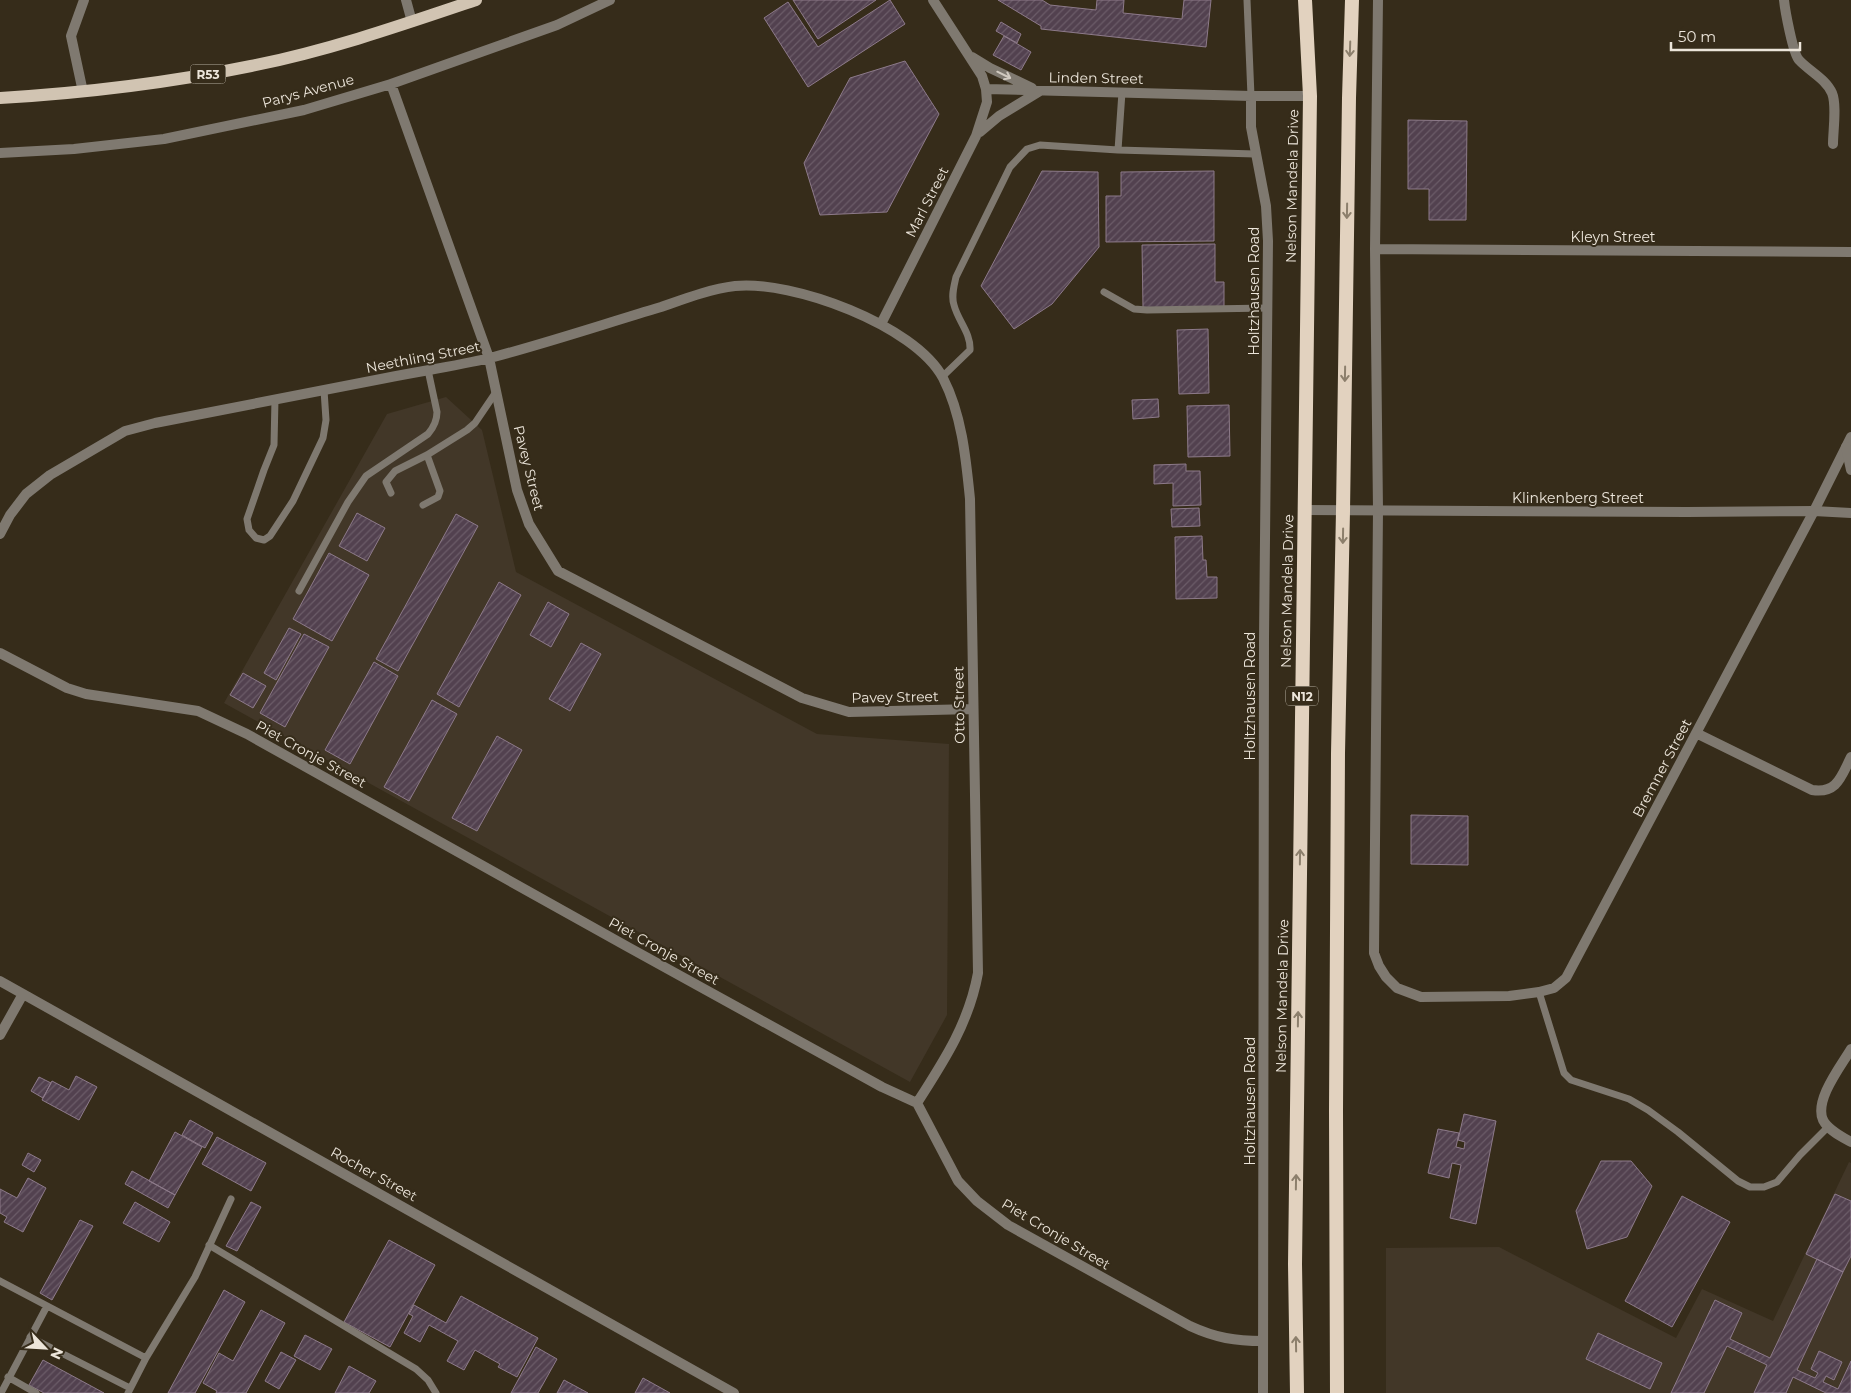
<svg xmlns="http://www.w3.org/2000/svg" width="1851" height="1393" font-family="Montserrat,sans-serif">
<defs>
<pattern id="building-hatch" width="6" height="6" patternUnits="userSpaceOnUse" patternTransform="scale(1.25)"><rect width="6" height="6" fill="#52414f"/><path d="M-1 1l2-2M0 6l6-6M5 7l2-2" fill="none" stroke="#6b5c68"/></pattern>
</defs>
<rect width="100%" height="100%" fill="#362c1a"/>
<path fill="#423728" d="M446,397l36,33 34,142 301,162 132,10 -2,271 -37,67 -686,-379 163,-289z
M1849,1162l2,1v230h-465v-145l113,-1 177,91 26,-49 71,32z"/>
<path fill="url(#building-hatch)" stroke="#8d7a8a" d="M793,0h83l-58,39z
M890,0l15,24 -97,63 -44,-69 24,-16 30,45z
M998,0h44l8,5 46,5 1,-10h27l-1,13 59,6 2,-19h27l-5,47 -165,-18v-3z
M1001,22l20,12 -4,9 -21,-12z
M1004,36l27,16 -10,18 -28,-15z
M905,61l34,53 -52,98 -67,3 -16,-52 46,-85z
M1408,120l59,1 -1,99h-37v-31h-21z
M1042,171l56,1 1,75 -47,57 -38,25 -33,-43z
M1214,171v70l-108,1v-46h15v-24z
M1215,244v38h9v25l-81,1 -1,-63z
M1208,329l1,64 -30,1 -2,-64z
M1158,399l1,18 -26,2 -1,-19z
M1229,405l1,51 -42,1 -1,-51z
M1186,464v7h14l1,34 -28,1v-23l-19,1v-19z
M1199,508l1,18 -28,1 -1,-18z
M357,513l28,15 -18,33 -28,-15z
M456,514l22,12 -80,145 -22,-12z
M1202,536l1,24h3l1,17h10v21l-41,1 -1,-62z
M329,553l40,22 -37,66 -39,-22z
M499,582l22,13 -62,112 -22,-13z
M548,602l21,12 -18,33 -21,-12z
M289,628l12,6 -25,46 -12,-7z
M304,634l25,13 -44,80 -25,-14z
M581,643l20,11 -31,57 -21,-12z
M374,662l24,14 -48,88 -25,-14z
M243,673l23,13 -13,22 -23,-13z
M432,700l25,14 -48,87 -25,-14z
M497,736l25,14 -45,81 -25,-13z
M1411,815l57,1v49l-57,-1z
M76,1076l21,11 -18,33 -37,-20 10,-19 17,9z
M39,1077l12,6 -8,15 -12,-7z
M1464,1114l32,7 -20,103 -26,-6 11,-53 -9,-2 -3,15 -21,-5 10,-44 21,4 -3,14 8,2 1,-7 -7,-2z
M190,1120l23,13 -8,15 -23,-13z
M175,1132l27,15 -27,48 -26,-14z
M217,1137l49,26 -15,28 -49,-27z
M28,1153l13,7 -7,12 -12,-7z
M1601,1161h30l21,25 -25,51 -40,12 -11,-38z
M132,1171l43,24 -7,13 -43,-24z
M28,1178l18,10 -23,44 -19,-10 3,-5 -7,-4v-24l17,9z
M1835,1194l16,7v55l-8,16 -37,-18z
M1682,1196l48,26 -58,105 -47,-26z
M135,1202l35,20 -11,20 -36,-19z
M251,1202l10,5 -24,44 -11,-5z
M80,1220l13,6 -41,74 -12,-7z
M389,1240l46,25 -45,82 -46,-25z
M1817,1259l26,13 -46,98 18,8 3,-5 -7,-4 8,-18 23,11 -8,18 -8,-4 -3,6 15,7 13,-28v32h-25l-33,-16 -7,16h-32l13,-28 -40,-19 -23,47h-33l44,-93 27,13 -12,26 40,19z
M224,1290l21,12 -50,91h-27z
M461,1296l77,42 -21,39 -19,-10 2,-3 -25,-14 -11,20 -17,-9 11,-20 -29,-16 -9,17 -16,-9 9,-17 -4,-2 5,-9 32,18z
M261,1310l24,13 -39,70h-30l1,-2 -14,-8 16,-30 14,8z
M1598,1333l64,30 -12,26 -64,-30z
M305,1335l27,14 -12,21 -26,-14z
M536,1347l21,12 -19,34h-27z
M281,1352l15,8 -17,29 -14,-8z
M43,1360l61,33h-60l-15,-8z
M349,1366l27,15 -7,12h-34z
M643,1378l27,15h-35z
M564,1380l24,13h-31z"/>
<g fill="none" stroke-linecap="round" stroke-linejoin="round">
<path stroke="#7f7970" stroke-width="7" d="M1247,0l4,96
M1122,92l-4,58 137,4
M1104,292l30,17 13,1 121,-2
M942,377l28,-27c1,-17 -12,-29 -16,-45 -3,-9 0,-19 2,-28l54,-110 17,-18 13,-4 78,5
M275,399l-1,46 -10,25 -17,49 2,11 7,8 8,2 6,-4 23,-35 30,-63 3,-18 -2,-30
M391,493l-5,-11 9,-11 32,-16 40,-25 8,-7 21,-31
M423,505l15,-8 2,-6 -13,-36
M299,591l49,-89 18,-26 62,-42c6,-7 9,-13 9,-22l-9,-42
M1539,992l25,81 7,7 58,19 19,11 30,22 60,49 12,6h14l13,-5 23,-27 28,-28
M209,1245l207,124 12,11 8,13
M0,1281l146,77 -18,35
M30,1337l100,51
M146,1358l49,-81 36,-78
M8,1377l28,16
M1,1393l46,-87"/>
<path stroke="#7f7970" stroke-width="10" d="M406,0l6,22
M1378,0l-3,249 3,261 -4,443 5,13 7,11 11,11 24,9 88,-1 30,-4 15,-4 12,-10 248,-467 37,-74
M1784,0c1,10 9,54 15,60 10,11 27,19 33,33 5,12 1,38 1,51
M972,57l18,11 42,20
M391,84l98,274 28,132 12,34 29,47 244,127 47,14 124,-3
M986,89l265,7h59
M83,92l-12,-56 13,-36
M1251,96v31l15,79 2,35 -4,397 -1,755
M980,132l19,-16 41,-25
M0,153l74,-4 90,-10 140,-29 87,-26 166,-59 53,-25
M1375,249l476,3
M881,324l95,-188 11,-34 -1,-13 -4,-13 -49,-76
M0,534l10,-19 16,-21 24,-19 75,-44 30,-8c77,-15 154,-30 231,-45 35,-7 70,-12 104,-20 57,-15 114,-34 171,-51 23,-8 49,-18 74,-21 57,-6 180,39 208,92 19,37 23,81 27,121l8,474c-9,50 -34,88 -61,130
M0,653l67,35 19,6 112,17 49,23 381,213 254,140 35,16 41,78 19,20 31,24 182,101c26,12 45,15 73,15
M1696,733l116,57c25,4 29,-13 39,-33
M0,981l734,412
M0,1035l23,-41
M1851,1049c-10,17 -37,51 -28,71 5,10 19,17 28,22"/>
<path stroke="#7f7970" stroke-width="10" d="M1846,447l5,23
M1305,510l382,2 127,-1 37,2"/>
<path stroke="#d1c4b2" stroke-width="12" d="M0,98c84,-5 168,-15 251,-32 76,-15 151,-41 225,-66"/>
<path stroke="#e2d2bf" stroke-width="14" d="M1297,1393l-2,-129 15,-1168 -5,-96
M1337,1393l-1,-282 2,-358 5,-242 6,-413 3,-98"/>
</g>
<defs><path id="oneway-shaft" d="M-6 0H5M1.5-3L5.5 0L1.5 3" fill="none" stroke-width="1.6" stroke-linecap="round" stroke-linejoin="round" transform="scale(1.25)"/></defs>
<g stroke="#8c7f6c">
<use href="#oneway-shaft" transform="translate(1350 49) rotate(92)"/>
<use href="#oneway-shaft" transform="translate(1347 211) rotate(91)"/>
<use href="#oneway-shaft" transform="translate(1345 374) rotate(91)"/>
<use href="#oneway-shaft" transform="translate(1343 536) rotate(91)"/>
<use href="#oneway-shaft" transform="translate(1300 857) rotate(-89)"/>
<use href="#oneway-shaft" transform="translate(1298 1019) rotate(-89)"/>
<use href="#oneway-shaft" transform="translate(1296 1182) rotate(-89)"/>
<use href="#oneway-shaft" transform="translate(1296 1344) rotate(-91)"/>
</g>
<use stroke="#d1cac0" href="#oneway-shaft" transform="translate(1004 75) rotate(26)"/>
<g text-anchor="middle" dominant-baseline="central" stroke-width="4" stroke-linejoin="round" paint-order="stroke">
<g fill="#362c1a" stroke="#b5aea0" stroke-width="1">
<rect x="190.5" y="64.5" width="35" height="19" rx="4"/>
<rect x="1286" y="686.5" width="32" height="19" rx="4"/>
</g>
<g font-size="12" font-weight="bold" fill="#ece5da">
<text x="208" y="74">R53</text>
<text x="1302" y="696">N12</text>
</g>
<g font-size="14" fill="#ece5da" stroke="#362c1a">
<text transform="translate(1096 78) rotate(1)">Linden Street</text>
<text transform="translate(308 91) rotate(-15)">Parys Avenue</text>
<text transform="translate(1292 186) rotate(-89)">Nelson Mandela Drive</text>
<text transform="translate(927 202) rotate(-63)">Marl Street</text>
<text x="1613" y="237">Kleyn Street</text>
<text transform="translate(1254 291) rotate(-90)">Holtzhausen Road</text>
<text transform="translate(423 357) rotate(-11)">Neethling Street</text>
<text transform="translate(529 468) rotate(76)">Pavey Street</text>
<text x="1578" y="498">Klinkenberg Street</text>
<text transform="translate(1287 591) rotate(-89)">Nelson Mandela Drive</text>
<text transform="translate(1250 696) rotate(-90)">Holtzhausen Road</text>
<text transform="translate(895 697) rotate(-1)">Pavey Street</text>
<text transform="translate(959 705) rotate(-91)">Otto Street</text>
<text transform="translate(311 754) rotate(29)">Piet Cronje Street</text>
<text transform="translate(1662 768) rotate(-62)">Bremner Street</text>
<text transform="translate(664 951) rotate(29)">Piet Cronje Street</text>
<text transform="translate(1282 996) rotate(-89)">Nelson Mandela Drive</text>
<text transform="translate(1250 1101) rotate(-90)">Holtzhausen Road</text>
<text transform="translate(374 1174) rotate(29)">Rocher Street</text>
<text transform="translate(1056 1234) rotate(31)">Piet Cronje Street</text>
</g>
</g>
<g transform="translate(45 1348) rotate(115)" stroke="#362c1a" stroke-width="4" paint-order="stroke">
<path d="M0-4L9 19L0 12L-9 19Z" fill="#ece5da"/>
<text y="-8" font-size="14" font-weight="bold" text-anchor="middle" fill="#ece5da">N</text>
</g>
<path d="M1671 42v8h129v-8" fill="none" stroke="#ece5da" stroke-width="2.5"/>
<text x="1678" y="42" font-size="15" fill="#ece5da" stroke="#362c1a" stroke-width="4" paint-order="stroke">50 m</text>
</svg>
